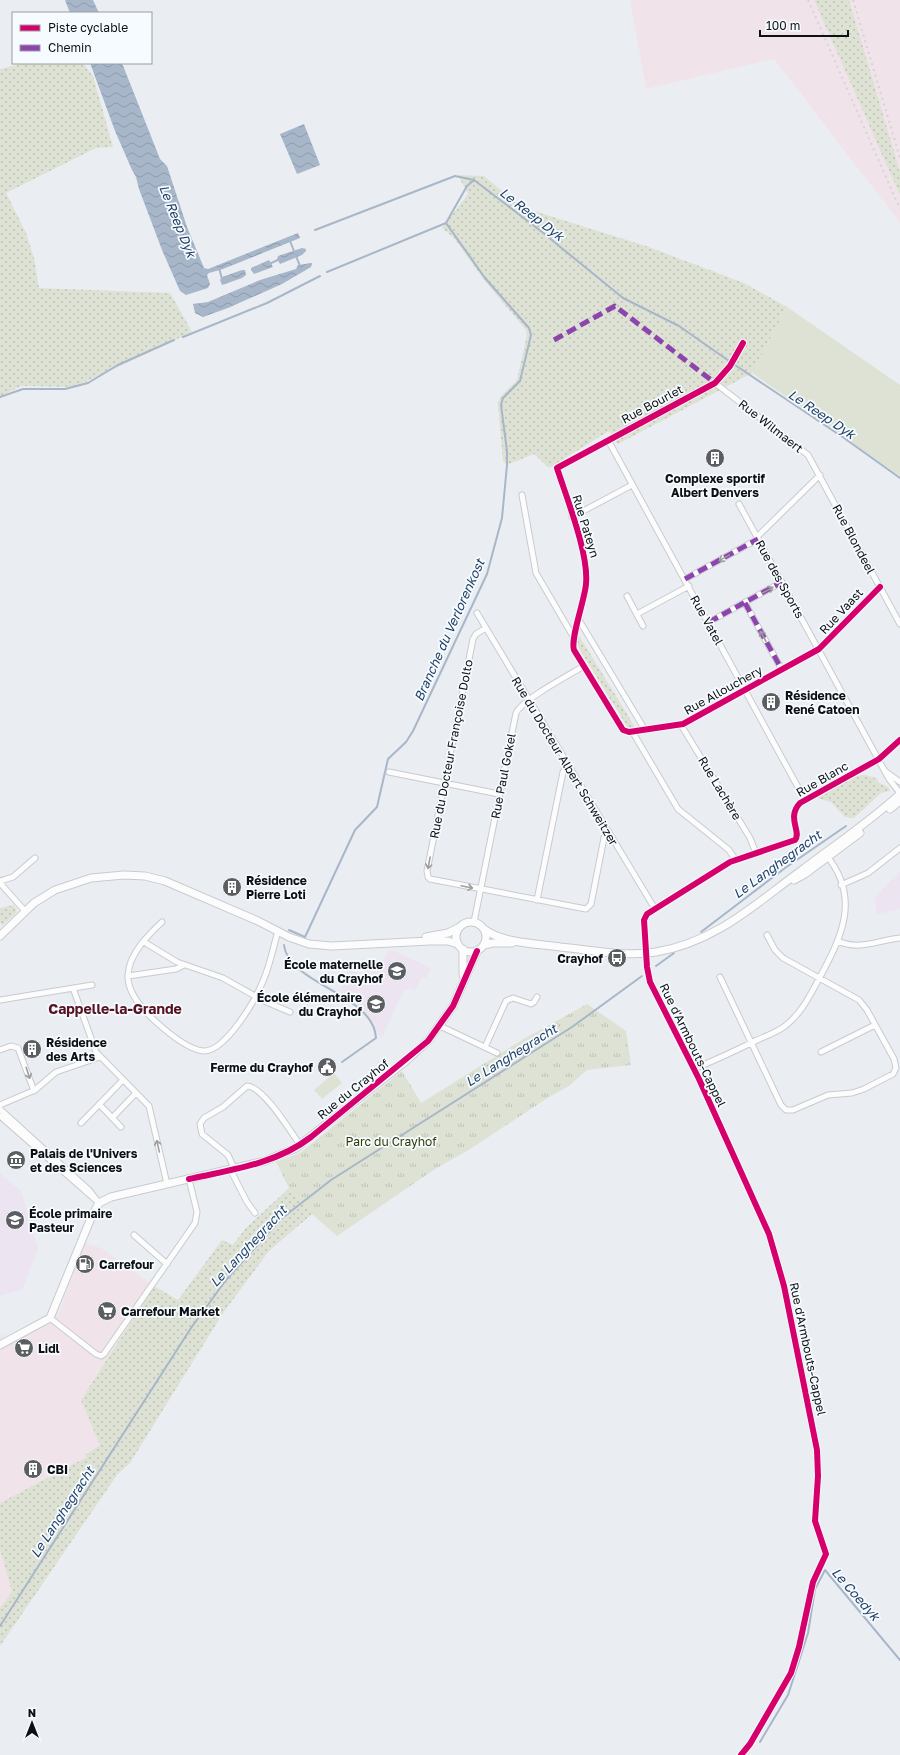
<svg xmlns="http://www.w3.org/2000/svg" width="900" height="1755" font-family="'Golos Text',sans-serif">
<defs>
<pattern id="grass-dots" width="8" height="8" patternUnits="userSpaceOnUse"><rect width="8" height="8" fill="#dde2d4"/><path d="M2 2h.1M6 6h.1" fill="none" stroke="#bcc1b5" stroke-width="1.8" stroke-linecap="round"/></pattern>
<pattern id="park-tufts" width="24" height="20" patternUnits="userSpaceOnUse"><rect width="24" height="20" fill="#dde2d4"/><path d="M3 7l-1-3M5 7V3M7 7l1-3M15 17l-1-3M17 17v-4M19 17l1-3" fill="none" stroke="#bcc1b5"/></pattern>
<pattern id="water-waves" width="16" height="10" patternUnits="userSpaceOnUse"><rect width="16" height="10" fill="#a8b6c9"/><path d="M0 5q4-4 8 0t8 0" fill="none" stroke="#8f9bac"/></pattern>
</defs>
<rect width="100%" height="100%" fill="#eaeef2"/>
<path fill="#f0e4ea" d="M630,0h270v223l-126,-164 -128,30z
M85,1243l16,5 53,38 -73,114 19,45 -14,8 1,4 -87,46v-168l2,-1 6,10 44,-21 7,-11z
M0,1549l12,43 -12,16z"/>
<path fill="#ece4f0" d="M900,871v38l-23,5 -3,-16z
M390,949l41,19 -5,10 -4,-1 -7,14 -6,-3 -1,2 -3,-1 -9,17 -14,32 -20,-28 -24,-17 11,-24 14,6 8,-16 13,1z
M0,1173l21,18 17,57 -15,41 -23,7z"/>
<path fill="url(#grass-dots)" d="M814,0h35l51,172v23z
M26,63h57l10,13 20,71 -17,1 -90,45 20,40 8,25 5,30 131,5 22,39 -117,55 -54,-1 -21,11v-328z
M458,175l26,1 37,31 125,39 98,37 43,24 -35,66 -134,71 -9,-13 -60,37 -15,-14 -27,11 -4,-4 -5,-57 2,-7 17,-17 10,-45 -1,-5 -42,-50 -30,-42 -12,-10 26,-34z
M578,634l57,93 -7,1 -51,-83z
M861,775h5l12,4 -1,3 11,5 2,4 -9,2 -27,25 -9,-1 -14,-15 -14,-4c15,-7 28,-19 44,-23z
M14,905l1,3h2l-2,2 2,2 -15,14 -2,-5v-13z
M289,1188l23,26 -43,37 -46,62 -93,150 -13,12 -117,171v-38l12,-16 -12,-43v-46l87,-46 -1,-3 14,-9 -19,-45 73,-114 24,14 44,-60 11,5 12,-16z"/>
<path fill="url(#park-tufts)" d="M587,1004l39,27 5,34 -44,5 -18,16 -20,11 -82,54 -32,18 -98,67 -25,-22 -23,-26 -13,-26 24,-9 102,-82 19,32 101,-63z"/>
<path fill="#dde2d4" d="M787,307l113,78v91l-148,-103z
M334,1073l8,10 -20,16 -8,-9z"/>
<path fill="url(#water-waves)" d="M65,0h28l6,13h-29z
M90,63h32l38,96 7,7 2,6 18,55 17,41 4,1 90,-36 2,5 -77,31 -14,4 -2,2 3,9 -2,4 -22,7 -6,-4 -18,-41 -23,-61 -3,-12 -4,-7 -17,-39z
M304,124l16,41 -23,9 -17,-40z
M302,248l4,1v2l-4,4 -22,9 -3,-5 1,-3z
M269,260l4,7 -19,7 -3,-4v-2z
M312,263l-1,4 -29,17 -54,24 -25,9 -8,-4 -2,-9 15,-2 52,-22 36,-11 2,-4z
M242,270h3l1,5 -4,3 -20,7 -2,-5 2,-3z"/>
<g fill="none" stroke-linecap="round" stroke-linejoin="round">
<path stroke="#a8b6c9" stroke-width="2" d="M315,230l140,-54 19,4
M290,241l10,25
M269,264l11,-5
M219,268l3,11
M327,272l119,-49 21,-37 7,-6 68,52 81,66 56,28 50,35
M183,337l84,-34 53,-27
M735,365l109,73 56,40
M0,397l23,-8h42l23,-6 30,-18 56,-25
M289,930l16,7 50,-107 22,-23 11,-48 18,-17 7,-11 74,-157 15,-56 5,-53v-14l-6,-46 2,-7 17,-17 11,-46 -2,-7 -44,-50 -39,-55
M701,932l84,-64 61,-42
M284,945c4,39 90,49 92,93l-34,24
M656,966l18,-13
M0,1626l191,-298 35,-48 55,-61 50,-39 241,-153 70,-51
M760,1742l28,-47 20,-62 7,-44 10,-19 75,90"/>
<g stroke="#c8cbce" stroke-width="7">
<path id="minor" d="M743,343l-13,23 -15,17 -158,85c10,31 32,86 29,116 -1,15 -16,55 -12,66l49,80 6,2 54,-8 136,-75 61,-62
M715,383l93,72 92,169
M608,440l197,360
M522,495l14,78 38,65
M739,504l150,275 11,14
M572,517l60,-32
M757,537l63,-62
M685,579l73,-40
M627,596l16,30
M745,603l37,67
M477,613l178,296
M637,614l52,-28
M579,620l66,110
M709,622l73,-40
M486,628l-10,6 -3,5 -46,232 1,6 2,2 156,30 5,-5 13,-66 4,-6
M681,725l69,113 6,15
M632,731l46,78 51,41 6,9
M885,771l15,11
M389,772l110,22
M0,881l13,-4 22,-19
M0,883l25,28
M841,885l27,-12 32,-25
M537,900l26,-128 5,-7
M162,922c-14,13 -33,32 -34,53 -1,17 15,35 27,46 11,10 33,29 49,30 22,0 52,-52 59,-70 7,-16 10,-33 15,-50
M474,922l42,-209c7,-14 53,-38 68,-47
M838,941c21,10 40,-1 62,-3
M144,942l33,20 46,16 41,23 26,11
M128,976l48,-7 8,-4
M720,977l61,128 5,5h7l35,-15 24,-2 12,-4 29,-15 3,-6 -2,-9 -27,-49 -8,-10 -76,-42 -8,-8 -8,-15
M73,988l23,64 53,54 18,78
M0,1000l92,-15
M440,1026l57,27
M485,1047l21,-46 7,-3 18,6 3,-2 3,-5
M0,1050l11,-4 7,2 16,43
M821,1052l54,-27
M694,1069c21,-9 41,-18 61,-28 10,-5 21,-8 30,-15 17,-13 25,-31 35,-49 22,-41 41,-80 6,-122
M99,1104l22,23
M0,1105l35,-15 21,-18 44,-15
M0,1109l89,81 10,13
M0,1116l97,85
M112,1118l24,-25
M81,1123l42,-43
M234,1168l-6,-13 -26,-21 -2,-10 4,-6 19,-11 24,-21c16,0 44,46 53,59
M230,1169l17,33 8,11
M134,1235l33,29
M50,1318l46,36 5,2 3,-2 91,-131 2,-11 -8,-33
M741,1755l9,-11 41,-71 8,-26 14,-65 13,-28 -11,-33 3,-45 -1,-26 -33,-164 -15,-52 -70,-155 -49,-97 -3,-15 -3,-47 3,-6 83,-52 65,-22c7,-8 -9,-22 5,-37l79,-44 21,-19"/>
</g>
<g stroke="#c8cbce" stroke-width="9">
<path id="tertiary" d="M890,809l10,-8
M794,880l11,-6 55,-41
M456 937a15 15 0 1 1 30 0a15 15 0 1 1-30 0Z
M484,929c17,14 55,15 76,18 32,3 65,10 96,5 60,-10 99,-48 146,-82 33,-25 67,-48 98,-76
M0,936l34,-33 21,-13 36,-12 33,-3 21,1 20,5 93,40 31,16 20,7 23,2 98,-5h18l10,3
M426,937l22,-4 12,-6
M484,945l9,-2h19
M463,949v26
M0,1345l50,-27 41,-100 8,-15 12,-6 154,-36 31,-13 110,-87 22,-20 25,-35 24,-55"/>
</g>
<use href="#minor" stroke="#fcfcfd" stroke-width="5"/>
<use href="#tertiary" stroke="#fcfcfd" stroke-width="7"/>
<path stroke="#d3d4d6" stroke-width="2" stroke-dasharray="2 4" stroke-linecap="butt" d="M808,0l92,209
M853,0l47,158"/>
<path stroke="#8e44ad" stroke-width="5" stroke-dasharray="10 5" stroke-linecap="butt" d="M554,340l61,-34 100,77
M685,579l73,-40
M745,603l37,67
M709,622l73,-40"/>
<g stroke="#f6fbff" stroke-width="8">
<path id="cycleway" d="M743,343l-13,23 -15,17 -158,85c10,31 32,86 29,116 -1,15 -16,55 -12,66l49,80 6,2 54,-8 136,-75 61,-62
M189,1179c42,-9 87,-15 122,-42l117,-96 25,-35 24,-55
M741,1755l9,-11 41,-71 8,-26 14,-65 13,-28 -11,-33 3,-45 -1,-26 -33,-164 -15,-52 -70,-155 -49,-97 -3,-15 -3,-47 3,-6 83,-52 65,-22c7,-8 -9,-22 5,-37l79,-44 21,-19"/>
</g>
<use href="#cycleway" stroke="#d6006c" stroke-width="6"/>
</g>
<defs><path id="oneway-shaft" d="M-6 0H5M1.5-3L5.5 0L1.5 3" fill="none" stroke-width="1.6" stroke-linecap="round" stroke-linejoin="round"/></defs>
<g stroke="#9d9e9f">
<use href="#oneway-shaft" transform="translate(724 558) rotate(151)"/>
<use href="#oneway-shaft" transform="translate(768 590) rotate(-29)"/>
<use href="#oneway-shaft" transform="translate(763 636) rotate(-119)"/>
<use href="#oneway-shaft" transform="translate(429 863) rotate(101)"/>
<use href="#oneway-shaft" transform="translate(467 887) rotate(12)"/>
<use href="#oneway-shaft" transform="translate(28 1073) rotate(72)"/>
<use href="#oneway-shaft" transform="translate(158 1146) rotate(-103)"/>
</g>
<defs>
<g id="building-disc" transform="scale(1)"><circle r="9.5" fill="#5b5e61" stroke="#f6fbff"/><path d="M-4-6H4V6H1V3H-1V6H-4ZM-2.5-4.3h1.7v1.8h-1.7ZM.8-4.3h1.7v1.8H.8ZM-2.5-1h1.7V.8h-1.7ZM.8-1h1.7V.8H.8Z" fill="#fff"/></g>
<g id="bus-disc" transform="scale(1)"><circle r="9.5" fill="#5b5e61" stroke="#f6fbff"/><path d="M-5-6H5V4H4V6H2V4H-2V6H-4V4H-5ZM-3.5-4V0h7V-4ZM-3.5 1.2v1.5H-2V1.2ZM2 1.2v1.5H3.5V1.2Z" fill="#fff"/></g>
<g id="school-disc" transform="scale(1)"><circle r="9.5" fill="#5b5e61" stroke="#f6fbff"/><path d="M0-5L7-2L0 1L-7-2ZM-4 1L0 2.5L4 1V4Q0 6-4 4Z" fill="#fff"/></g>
<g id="civic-disc" transform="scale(1)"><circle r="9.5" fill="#5b5e61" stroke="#f6fbff"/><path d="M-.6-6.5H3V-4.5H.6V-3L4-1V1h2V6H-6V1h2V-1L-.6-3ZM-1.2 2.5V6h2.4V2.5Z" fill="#fff"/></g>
<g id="museum-disc" transform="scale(1)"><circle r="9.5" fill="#5b5e61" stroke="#f6fbff"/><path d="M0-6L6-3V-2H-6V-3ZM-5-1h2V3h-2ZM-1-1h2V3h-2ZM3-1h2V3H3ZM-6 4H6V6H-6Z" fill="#fff"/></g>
<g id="fuel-disc" transform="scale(1)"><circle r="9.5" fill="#5b5e61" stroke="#f6fbff"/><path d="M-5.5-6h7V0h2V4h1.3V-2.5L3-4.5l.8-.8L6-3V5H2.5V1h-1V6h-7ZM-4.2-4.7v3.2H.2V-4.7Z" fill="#fff"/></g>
<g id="supermarket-disc" transform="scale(1)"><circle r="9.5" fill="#5b5e61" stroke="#f6fbff"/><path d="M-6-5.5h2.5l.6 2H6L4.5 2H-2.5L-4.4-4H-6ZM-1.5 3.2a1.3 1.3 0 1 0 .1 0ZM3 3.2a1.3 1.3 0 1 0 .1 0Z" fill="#fff"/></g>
</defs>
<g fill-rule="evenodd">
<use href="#building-disc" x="715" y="458"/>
<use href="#building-disc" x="771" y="702"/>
<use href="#building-disc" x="232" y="887"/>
<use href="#bus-disc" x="617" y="958"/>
<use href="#school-disc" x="397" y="971"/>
<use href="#school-disc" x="376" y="1004"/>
<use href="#building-disc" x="32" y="1049"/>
<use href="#civic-disc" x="327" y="1067"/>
<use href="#museum-disc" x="16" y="1160"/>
<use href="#school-disc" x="15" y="1220"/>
<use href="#fuel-disc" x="85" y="1264"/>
<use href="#supermarket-disc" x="107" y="1311"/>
<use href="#supermarket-disc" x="24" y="1348"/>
<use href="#building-disc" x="33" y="1469"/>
</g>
<g text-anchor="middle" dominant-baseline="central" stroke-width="3.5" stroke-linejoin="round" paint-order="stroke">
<g font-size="12" fill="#0e1113" stroke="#f6fbff">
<text transform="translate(652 404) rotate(-28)">Rue Bourlet</text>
<text transform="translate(771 426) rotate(38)">Rue Wilmaert</text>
<text transform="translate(586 526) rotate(73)">Rue Pateyn</text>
<text transform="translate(854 539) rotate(62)">Rue Blondeel</text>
<text transform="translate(780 579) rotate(61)">Rue des Sports</text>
<text transform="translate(841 611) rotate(-47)">Rue Vaast</text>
<text transform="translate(707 620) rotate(61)">Rue Vatel</text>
<text transform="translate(723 690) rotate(-29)">Rue Allouchery</text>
<text transform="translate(451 749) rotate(-79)">Rue du Docteur Françoise Dolto</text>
<text transform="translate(565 761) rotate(59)">Rue du Docteur Albert Schweitzer</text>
<text transform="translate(503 776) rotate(-79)">Rue Paul Gokel</text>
<text transform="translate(822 779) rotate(-30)">Rue Blanc</text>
<text transform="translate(720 788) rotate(59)">Rue Lachère</text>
<text transform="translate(693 1045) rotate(64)">Rue d'Armbouts-Cappel</text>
<text transform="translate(353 1089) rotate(-39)">Rue du Crayhof</text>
<text transform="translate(808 1349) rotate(78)">Rue d'Armbouts-Cappel</text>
</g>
<g font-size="12" font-weight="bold" fill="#0e1113" stroke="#f6fbff" text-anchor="start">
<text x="715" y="478" text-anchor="middle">Complexe sportif<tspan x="715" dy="14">Albert Denvers</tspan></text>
<text x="785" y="695">Résidence<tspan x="785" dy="14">René Catoen</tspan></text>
<text x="246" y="880">Résidence<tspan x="246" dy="14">Pierre Loti</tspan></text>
<text x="603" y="958" text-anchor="end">Crayhof</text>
<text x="383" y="964" text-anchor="end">École maternelle<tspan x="383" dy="14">du Crayhof</tspan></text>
<text x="362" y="997" text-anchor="end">École élémentaire<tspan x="362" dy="14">du Crayhof</tspan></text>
<text x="46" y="1042">Résidence<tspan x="46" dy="14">des Arts</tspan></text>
<text x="313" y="1067" text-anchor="end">Ferme du Crayhof</text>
<text x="30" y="1153">Palais de l'Univers<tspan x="30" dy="14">et des Sciences</tspan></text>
<text x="29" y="1213">École primaire<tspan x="29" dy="14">Pasteur</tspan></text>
<text x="99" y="1264">Carrefour</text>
<text x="121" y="1311">Carrefour Market</text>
<text x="38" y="1348">Lidl</text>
<text x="47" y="1469">CBI</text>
</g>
<g font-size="12" fill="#323902" stroke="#f6fbff">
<text x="391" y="1141">Parc du Crayhof</text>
</g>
<g font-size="13" font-style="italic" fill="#213f64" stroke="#f6fbff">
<text transform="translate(532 214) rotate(38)">Le Reep Dyk</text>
<text transform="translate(178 221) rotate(68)">Le Reep Dyk</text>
<text transform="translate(822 414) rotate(34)">Le Reep Dyk</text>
<text transform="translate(449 630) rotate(-66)">Branche du Verlorenkost</text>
<text transform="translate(777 864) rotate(-36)">Le Langhegracht</text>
<text transform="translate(511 1055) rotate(-32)">Le Langhegracht</text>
<text transform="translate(248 1246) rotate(-47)">Le Langhegracht</text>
<text transform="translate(62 1512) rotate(-57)">Le Langhegracht</text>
<text transform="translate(856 1594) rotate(49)">Le Coedyk</text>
</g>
<g font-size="14" font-weight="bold" fill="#571222" stroke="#f6fbff">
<text x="115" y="1008">Cappelle-la-Grande</text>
</g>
</g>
<rect x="12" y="12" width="140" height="52" fill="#f6fbff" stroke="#999da1"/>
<rect x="20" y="25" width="20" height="6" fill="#d6006c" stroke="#999da1"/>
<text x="48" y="32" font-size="12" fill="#0e1113">Piste cyclable</text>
<rect x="20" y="45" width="20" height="6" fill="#8e44ad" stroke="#999da1"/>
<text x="48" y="52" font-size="12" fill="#0e1113">Chemin</text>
<g transform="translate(32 1723)" stroke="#f6fbff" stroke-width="3" paint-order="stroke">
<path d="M0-3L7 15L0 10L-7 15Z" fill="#0e1113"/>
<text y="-6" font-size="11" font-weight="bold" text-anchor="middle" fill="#0e1113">N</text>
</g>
<path d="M760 30v6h88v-6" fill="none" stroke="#0e1113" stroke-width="2"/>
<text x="766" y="30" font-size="12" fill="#0e1113" stroke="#f6fbff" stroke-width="3" paint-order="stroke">100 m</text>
</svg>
